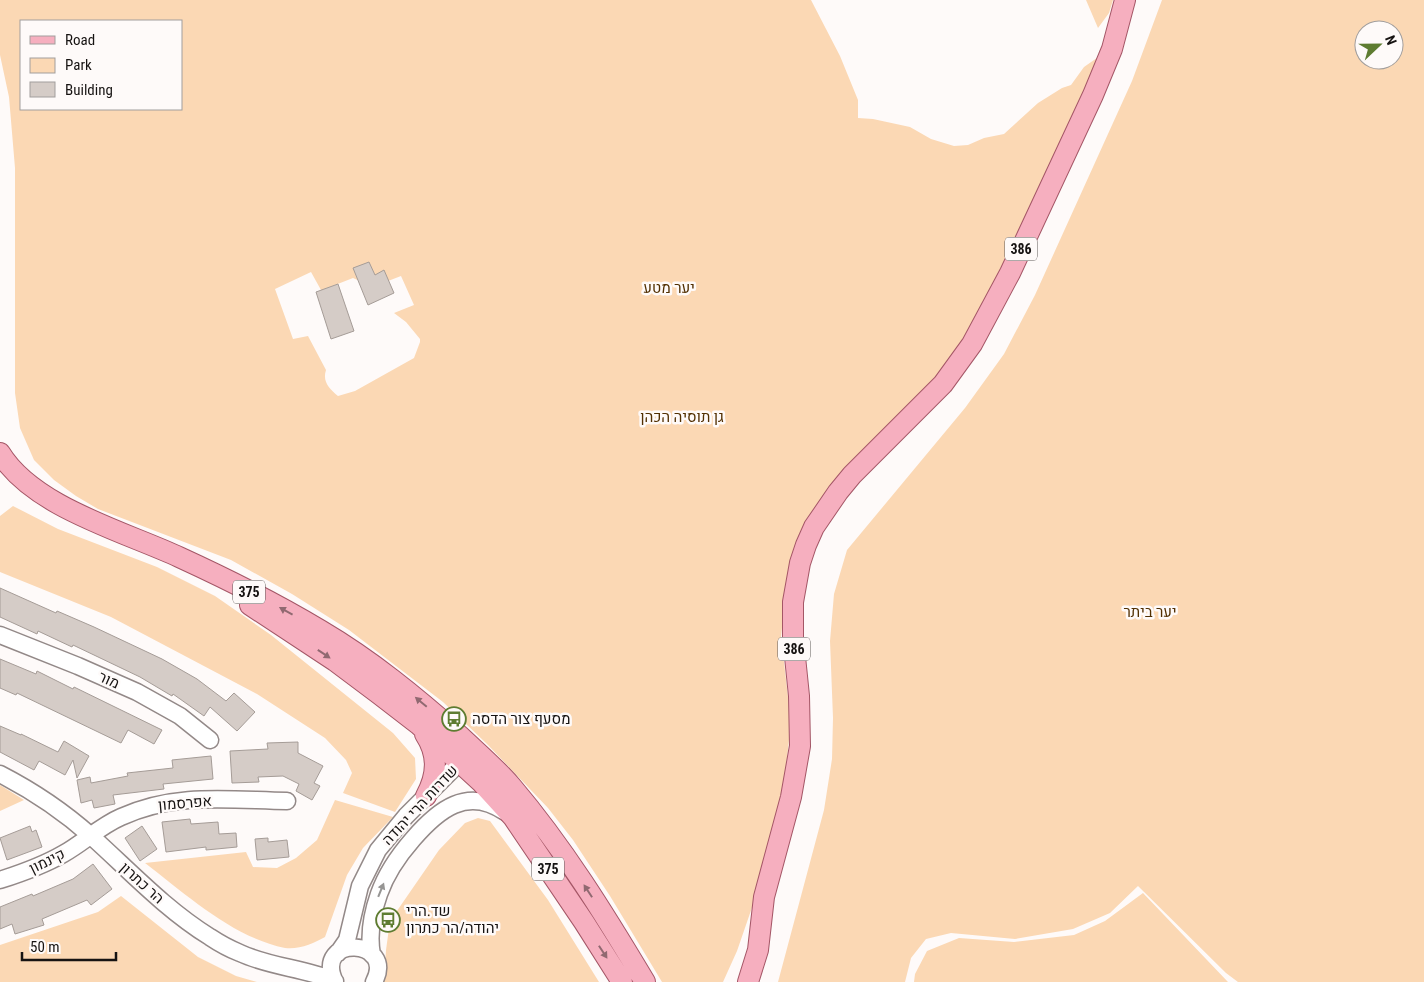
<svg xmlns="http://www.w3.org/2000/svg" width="1424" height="982" font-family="'Roboto Condensed',Heebo,sans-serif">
<rect width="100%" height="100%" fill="#fefaf9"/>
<path fill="#fbd8b4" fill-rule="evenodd" d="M0,0h811l29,56 18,44v18l15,1 37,8 21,12 23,7 14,-1 16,-7 20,-4 34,-31 24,-15 9,-3 13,-18 20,-14 -55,120 -90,180 -96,99 -77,138 -5,47 10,85 -8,72 -26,99 -20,58 -14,31h-61l-52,-86 -37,-56 -25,-32 -60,-63 -45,-43 -94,-72 -57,-36 -61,-34 -133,-51 -22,-13 -22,-16 -20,-20 -14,-32 -5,-35v-225l-6,-71 -9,-42zM21,21h160v88h-160zM311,272l15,27 4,-12 23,-9 13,6 4,4 31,-12 13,29 -20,8 12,9 14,17v3l-6,16 -59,33 -17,5c-8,-7 -16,-14 -12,-26l-18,-34 -15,3 -18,-50z
M1086,0h27l-4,13 -11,15z
M1162,0h262v982h-186l-12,-9 -88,-87 -28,27 -37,16 -58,10 -64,-6 -25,6 -15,19 -6,24h-127l46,-172 8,-51 1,-41 -3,-77 4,-47 13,-44 118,-142 39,-54 31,-59 97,-214zM1364,30h30v30h-30z
M13,506l45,23 99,38 58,29 56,39 122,98 22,25 1,21 -21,33 -52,-19 9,-20 -6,-13 -21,-22 -68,-44 -146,-77 -111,-45v-56z
M0,785l24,15 -24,11z
M335,800l58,17 -30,31 -16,27 -22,62c-11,6 -26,13 -40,11 -53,-11 -98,-53 -140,-85l101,-11 7,15 24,1 19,-10 21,-18z
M478,818l12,3 58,79 51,82h-215l2,-32 4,-29 49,-71 26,-27z
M1143,893l85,89h-314l1,-8 12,-23 32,-13 55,4 60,-7 31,-14z
M121,896l77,61 38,19 21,6h-257v-37l98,-33z"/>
<path fill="#d5ccc7" stroke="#a59c97" d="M369,262l6,13 9,-5 10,23 -26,12 -15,-37z
M338,284l16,47 -23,8 -15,-47z
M0,588l56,25 1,-2 37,16 68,32 35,20 29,22 8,-8 21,19 -18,19 -27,-24 -6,9 -31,-22 -1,2 -32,-19 -67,-32 -1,2 -34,-16 -1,3 -37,-17z
M0,659l36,15 1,-3 36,18 1,-2 88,43 -8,14 -26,-14 -7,13 -104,-50 -1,2 -16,-7z
M0,726l21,9v-1l37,18 6,-11 25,15 -12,22 -4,-18 -8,15 -26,-14 -5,9 -34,-18z
M298,742v11l25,13 -9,17 6,3 -8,14 -16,-9 3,-7 -16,-8 -25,1 1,5 -27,1 -2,-32 38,-2 -1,-6z
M211,756l2,23 -50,5 1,5 -51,6 2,9 -21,4 -2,-8 -11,3 -4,-23 13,-3 1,6 37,-7 -1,-3 46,-5 -1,-8z
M190,819l1,5 27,-2 1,12 17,-1 1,14 -31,3v-3l-40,5 -4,-30z
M30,826l2,6 4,-2 6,17 -35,13 -7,-22z
M142,826l15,23 -17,12 -15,-23z
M268,838v4l19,-2 2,17 -32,3 -2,-21z
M93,864l19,25 -21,16 -4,-5 -45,19 2,6 -29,9 -3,-10 -12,5v-22l32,-13 1,2 40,-17z"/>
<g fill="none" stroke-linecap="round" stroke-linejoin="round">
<g stroke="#938988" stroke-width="19">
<path id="minor" d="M0,635l78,31 59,26 43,24 30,24
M0,774c33,17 63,37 91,62 39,35 74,73 119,101 9,6 20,12 30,16 30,14 64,15 95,28
M0,880c22,-7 44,-15 63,-26 20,-11 37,-28 58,-37 55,-25 108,-17 166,-16
M338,953l9,-13 13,-54 18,-36 28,-34 54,-54 9,-4
M372,955c-4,-21 0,-41 7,-61 7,-20 20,-39 34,-55 25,-29 54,-53 92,-27
M335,982c-23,-48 62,-44 39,0"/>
</g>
<g stroke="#a45666" stroke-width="22">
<path id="major" d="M0,453c33,54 123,78 179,104 48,22 96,46 141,73 51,30 96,67 140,106 18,17 37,33 52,51 51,60 93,128 133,195
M250,605l85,56 44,33 39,30 64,59 31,34 71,105 38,60
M425,734c13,20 13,40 1,62
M748,982l10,-32 6,-53 27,-100 9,-51 -1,-50 -6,-59v-35l7,-39 6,-18 8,-18 24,-35 14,-17 91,-91 29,-40 38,-71 83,-178 19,-46 13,-49"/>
</g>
<use href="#minor" stroke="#fff" stroke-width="16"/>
<use href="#major" stroke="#f6afbf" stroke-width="20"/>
</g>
<defs><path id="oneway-solid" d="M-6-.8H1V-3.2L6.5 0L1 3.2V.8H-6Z" transform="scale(1.25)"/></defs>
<g fill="#916971">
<use href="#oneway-solid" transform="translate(286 611) rotate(-151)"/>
<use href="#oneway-solid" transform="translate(324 654) rotate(34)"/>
<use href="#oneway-solid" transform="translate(421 702) rotate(-140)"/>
<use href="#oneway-solid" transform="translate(588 891) rotate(-123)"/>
<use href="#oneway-solid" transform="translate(603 952) rotate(57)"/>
</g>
<use fill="#969594" href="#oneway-solid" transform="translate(381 890) rotate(-68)"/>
<defs>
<g id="bus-ring" transform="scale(1.25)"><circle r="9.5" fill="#fefaf9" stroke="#5e7c31" stroke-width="1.5"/><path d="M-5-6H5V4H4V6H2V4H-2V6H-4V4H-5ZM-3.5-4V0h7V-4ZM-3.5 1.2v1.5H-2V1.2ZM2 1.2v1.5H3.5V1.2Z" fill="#5e7c31"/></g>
</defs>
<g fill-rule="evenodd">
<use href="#bus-ring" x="454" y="719"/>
<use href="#bus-ring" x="388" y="920"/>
</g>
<g text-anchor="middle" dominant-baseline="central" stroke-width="5" stroke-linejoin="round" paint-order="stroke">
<g fill="#fefaf9" stroke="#5c5857" stroke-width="1">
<rect x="1005" y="237.5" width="32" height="23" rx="4"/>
<rect x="233" y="580.5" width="32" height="23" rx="4"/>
<rect x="778" y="637.5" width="32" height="23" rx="4"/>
<rect x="532" y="857.5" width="32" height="23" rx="4"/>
</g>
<g font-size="14" font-weight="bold" fill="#161312">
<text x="1021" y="249">386</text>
<text x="249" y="592">375</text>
<text x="794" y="649">386</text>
<text x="548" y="869">375</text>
</g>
<g font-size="15" fill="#523002" stroke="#fefaf9">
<text x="669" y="288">יער מטע</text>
<text x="682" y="417">גן תוסיה הכהן</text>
<text x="1150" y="612">יער ביתר</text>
</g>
<g font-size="15" fill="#161312" stroke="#fefaf9">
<text transform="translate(109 680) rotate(24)">מור</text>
<text transform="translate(185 803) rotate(-5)">אפרסמון</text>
<text transform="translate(420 805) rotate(-47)">שדרות הרי יהודה</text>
<text transform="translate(47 861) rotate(-26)">קינמון</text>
<text transform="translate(142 883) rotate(42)">הר כתרון</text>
</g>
<g font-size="15" fill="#161312" stroke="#fefaf9" text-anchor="start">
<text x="472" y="719">מסעף צור הדסה</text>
<text x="406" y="911">שד.הרי<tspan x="406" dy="17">יהודה/הר כתרון</tspan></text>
</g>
</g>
<rect x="20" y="20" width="162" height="90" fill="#fefaf9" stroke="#a19e9d"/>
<rect x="30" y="36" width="25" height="8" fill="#f6afbf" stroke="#a19e9d"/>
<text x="65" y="45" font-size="15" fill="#161312">Road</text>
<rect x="30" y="58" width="25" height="15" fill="#fbd8b4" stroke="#a19e9d"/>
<text x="65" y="70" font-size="15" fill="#161312">Park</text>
<rect x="30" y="82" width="25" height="15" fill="#d5ccc7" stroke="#a19e9d"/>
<text x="65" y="95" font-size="15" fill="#161312">Building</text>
<g transform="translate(1379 45) rotate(68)"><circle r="24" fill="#fefaf9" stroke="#a19e9d"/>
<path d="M0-4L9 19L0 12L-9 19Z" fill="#5e7c31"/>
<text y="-8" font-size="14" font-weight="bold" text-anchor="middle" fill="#161312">N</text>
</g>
<path d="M22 952v8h94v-8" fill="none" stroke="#161312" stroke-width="2.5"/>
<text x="30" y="952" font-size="15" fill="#161312" stroke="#fefaf9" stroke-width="4" paint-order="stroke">50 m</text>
</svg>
